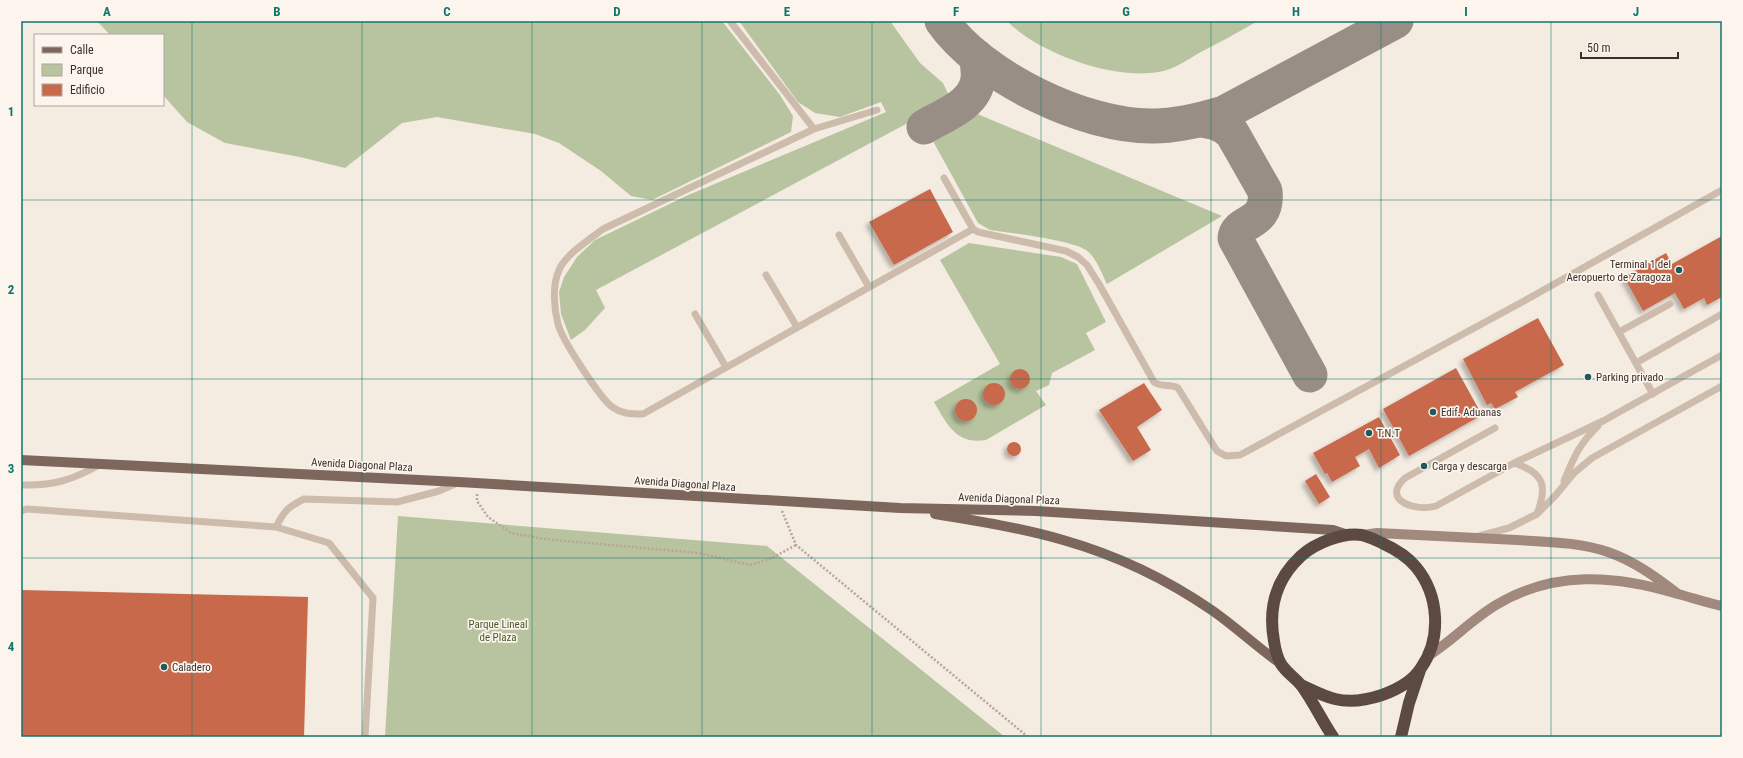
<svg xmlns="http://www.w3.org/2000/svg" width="1743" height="758" font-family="'Roboto Condensed',sans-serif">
<defs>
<filter id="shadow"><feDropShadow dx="-3.5" dy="3.5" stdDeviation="2" flood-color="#0004"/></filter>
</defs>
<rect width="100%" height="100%" fill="#f4ebe1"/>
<path fill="#b8c4a0" d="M97,21h625l58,74 13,21 -2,16 -139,68 -21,-4 -30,-25 -42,-28 -24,-9 -98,-17 -35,6 -57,45 -45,-11 -75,-14 -38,-21 -24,-27v-60h-53z
M739,21h151l30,42 23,20 7,15 -31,19 -323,173 9,18 -20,22 -14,10 -10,-26 -2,-22 5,-15 13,-20 18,-17 91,-44 200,-84 -5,-10 -41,15 -25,-4 -17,-11z
M1007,21h251c-20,11 -39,22 -59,32 -12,7 -26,17 -41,19 -45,8 -120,-19 -151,-51z
M975,113l247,103 -115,68c-5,-10 -11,-27 -21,-34 -16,-10 -74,-17 -96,-20l-12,-7 -45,-82 3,-6z
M969,243l92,14 16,7 29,58 -20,11 9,17 -43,23 -3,12 -13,6 10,14 -60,35c-30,5 -39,-16 -52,-38l66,-38 -60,-104z
M398,516l369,30 238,191h-620z"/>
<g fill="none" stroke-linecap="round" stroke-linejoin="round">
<path stroke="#988e86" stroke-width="35" d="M942,21c39,56 143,106 211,105 24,0 48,-6 71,-13l172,-92
M1199,120c14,1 23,4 33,13l33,58c4,35 -28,28 -30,47l75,137
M924,127c20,-12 51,-22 54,-48 1,-7 -1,-15 -1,-22"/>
</g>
<path fill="#c8694b" filter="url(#shadow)" d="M930,189l23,43 -59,33 -25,-43z
M1722,236v61l-15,8 -3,-7 -20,11 -9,-16 -32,18 -19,-34 42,-24 6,11z
M1538,318l26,47 -49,27 3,5 -23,12 -4,-6 -4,2 -24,-46z
M1456,368l26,47 -73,41 -26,-47z
M1010 379a10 10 0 1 1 20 0a10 10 0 1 1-20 0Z
M1144,383l18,27 -25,17 14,23 -18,11 -34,-51z
M983 394a11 11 0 1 1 22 0a11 11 0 1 1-22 0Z
M955 410a11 11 0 1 1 22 0a11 11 0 1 1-22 0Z
M1379,417l21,38 -21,13 -10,-19 -14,8 5,9 -28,16 -5,-9 -2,1 -12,-21z
M1007 449a7 7 0 1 1 14 0a7 7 0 1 1-14 0Z
M1316,474l14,23 -11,7 -14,-23z
M21,590l287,7 -4,140h-283z"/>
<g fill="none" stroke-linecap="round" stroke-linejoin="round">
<path stroke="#b9a596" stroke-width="2.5" stroke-dasharray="2 2" stroke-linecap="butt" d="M477,494v7l11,16 23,16 33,6 155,14 51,12 20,-6 26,-14
M782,511l14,34 232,192"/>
<path stroke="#cdbbac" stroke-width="7" d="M730,21l84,108
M877,110l-63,19 -211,100c-13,10 -38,26 -44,41 -7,16 -5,38 -1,54 4,16 41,72 53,82 10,8 20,8 32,8l330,-185
M944,178l29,51 5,3 88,19 12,6 9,8 12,19 55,98c8,6 16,1 24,6l39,63 9,5 14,-1 284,-154 198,-111
M839,235l30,52
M766,275l31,52
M1598,295l55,99
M695,314l31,53
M1619,332l51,-28
M1636,363l86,-49
M1495,428l-90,50c-25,23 12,34 31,28l78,-43 89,-42 119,-66
M1514,463c30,10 34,22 23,51
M1564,481c10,-24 15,-37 34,-55
M21,485c33,1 51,-5 80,-21
M21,511l6,-2 249,18 53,16 44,55 -8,139
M276,527c8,-16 12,-20 28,-28l93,3 42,-11 18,-8
M1479,536l30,-8 28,-14 18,-18 19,-23 18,-15 130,-72"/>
<path stroke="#a18a7d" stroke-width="10" d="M1363,535l14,-2c47,2 93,5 140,7 30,2 62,2 91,12 26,9 48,25 70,42
M1428,656c24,-15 43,-36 68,-51 58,-35 120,-30 182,-11 15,4 29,9 44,12"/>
<path stroke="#7d675c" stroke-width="10" d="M21,460l438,22 441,26 136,3 297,19 15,5
M935,514c43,7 86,14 128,26 53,15 105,40 150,71 24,17 44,36 68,53"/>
<path stroke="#5c4a42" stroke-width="12" d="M1301,685c11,5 22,11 34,14 16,4 32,1 47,-4 14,-5 31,-14 39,-27 21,-30 18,-73 -5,-101 -9,-11 -21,-18 -34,-24 -6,-3 -13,-6 -20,-8 -19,-3 -47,8 -61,21 -25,23 -33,52 -27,85 1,7 3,16 7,23 5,8 14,14 20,21 12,16 21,36 32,52
M1401,737l8,-34 11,-33"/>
</g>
<path fill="none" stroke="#0f766e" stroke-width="1" stroke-opacity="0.55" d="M192,21v716M362,21v716M532,21v716M702,21v716M872,21v716M1041,21v716M1211,21v716M1381,21v716M1551,21v716M21,200h1701M21,379h1701M21,558h1701"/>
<g fill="#1f5a5e" stroke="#fbf5ee" stroke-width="1.5">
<circle cx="1679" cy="270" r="4"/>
<circle cx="1588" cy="377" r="4"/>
<circle cx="1433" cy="412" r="4"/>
<circle cx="1369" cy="433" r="4"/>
<circle cx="1424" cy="466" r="4"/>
<circle cx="164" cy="667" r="4"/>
</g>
<g text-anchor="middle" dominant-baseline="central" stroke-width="3.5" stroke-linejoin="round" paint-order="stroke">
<g font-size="11" fill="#3b302b" stroke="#fbf5ee" text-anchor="start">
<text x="1671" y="264" text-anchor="end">Terminal 1 del<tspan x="1671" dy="13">Aeropuerto de Zaragoza</tspan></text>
<text x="1596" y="377">Parking privado</text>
<text x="1441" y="412">Edif. Aduanas</text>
<text x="1377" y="433">T.N.T</text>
<text x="1432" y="466">Carga y descarga</text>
<text x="172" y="667">Caladero</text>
</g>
<g font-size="11" fill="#3b302b" stroke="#fbf5ee">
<text transform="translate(362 465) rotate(3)">Avenida Diagonal Plaza</text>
<text transform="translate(685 484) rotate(4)">Avenida Diagonal Plaza</text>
<text transform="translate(1009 499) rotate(2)">Avenida Diagonal Plaza</text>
</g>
<g font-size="11" fill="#4a5a2e" stroke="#fbf5ee">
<text x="498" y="624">Parque Lineal<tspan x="498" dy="13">de Plaza</tspan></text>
</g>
</g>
<rect width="1743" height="758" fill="none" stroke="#fbf5ee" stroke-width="44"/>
<rect x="34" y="34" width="130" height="72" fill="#fbf5ee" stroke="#aea6a0"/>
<rect x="42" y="47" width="20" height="6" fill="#7d675c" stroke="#aea6a0"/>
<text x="70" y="54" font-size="12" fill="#3b302b">Calle</text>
<rect x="42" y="64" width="20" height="12" fill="#b8c4a0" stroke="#aea6a0"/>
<text x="70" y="74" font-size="12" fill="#3b302b">Parque</text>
<rect x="42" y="84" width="20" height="12" fill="#c8694b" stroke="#aea6a0"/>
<text x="70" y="94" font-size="12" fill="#3b302b">Edificio</text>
<path d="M1581 52v6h97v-6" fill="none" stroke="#3b302b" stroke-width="2"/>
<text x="1587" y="52" font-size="12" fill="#3b302b" stroke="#fbf5ee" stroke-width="3" paint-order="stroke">50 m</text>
<rect x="22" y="22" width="1699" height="714" fill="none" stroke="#0f766e" stroke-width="1.5"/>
<g font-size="13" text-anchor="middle" font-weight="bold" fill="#0f766e">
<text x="107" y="16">A</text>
<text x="277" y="16">B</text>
<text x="447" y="16">C</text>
<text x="617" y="16">D</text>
<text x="787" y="16">E</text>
<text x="956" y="16">F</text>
<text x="1126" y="16">G</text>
<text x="1296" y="16">H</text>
<text x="1466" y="16">I</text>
<text x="1636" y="16">J</text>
<text x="11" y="116">1</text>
<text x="11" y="294">2</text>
<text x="11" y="473">3</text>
<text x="11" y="651">4</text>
</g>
</svg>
